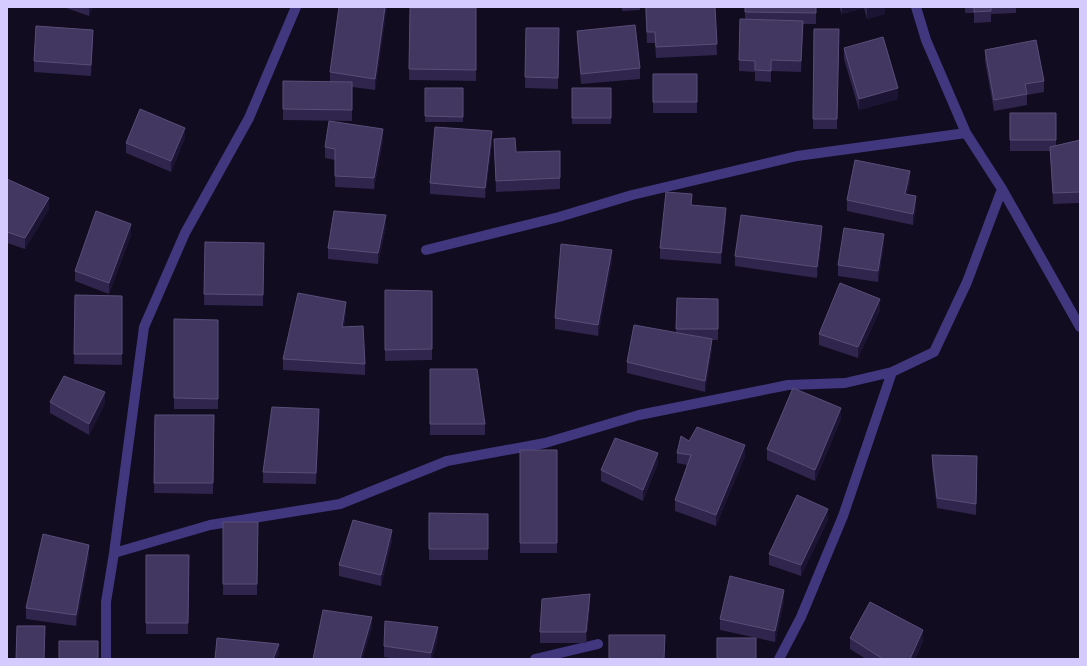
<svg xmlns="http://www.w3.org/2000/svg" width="1087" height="666" font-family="Lato,sans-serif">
<rect width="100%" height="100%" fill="#110c1f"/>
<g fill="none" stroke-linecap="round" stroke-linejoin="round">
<path stroke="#40377e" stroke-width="10" d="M916,7l10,33 40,93 36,56 78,138
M426,250l133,-33 73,-22 165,-39 169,-23
M114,553l96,-28 130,-21 107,-43 98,-18 94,-28 149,-30 57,-2 47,-11 42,-20 33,-70 35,-93
M106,659v-57l8,-49 30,-226 41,-94 64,-115 47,-111
M535,659l63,-15
M779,659l22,-42 42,-101 49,-144"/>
</g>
<path fill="#30254d" d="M63,7h29l-3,9z
M339,7h48l-12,83 -23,-3v34l-69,-1v-39l47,1v-10z
M622,7h18v3l-18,1z
M645,7h70l2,48 -61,3 -1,-15h-8z
M745,7h71v17h-13l-2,48 -30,-1v11l-16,-1v-9l-16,-1v-11l6,-41z
M839,7h46v7l-18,5 -3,-11 -22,6z
M965,7h51v6l-25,1v8l-17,1v-10h-9z
M410,8h66v73l-67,-1z
M526,28h33l-1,61 -33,-1z
M814,29h25l-2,100h-24z
M577,31l63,37v11l-59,5 -4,-42z
M93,41l-2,35 -57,-4v-11z
M844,48l54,51 -39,11 -15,-51z
M985,50l59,31v11l-17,3v10l-33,6 -9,-50z
M653,74h44v39h-44z
M425,88h38v34h-38z
M572,88h39v36h-39z
M1010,113h46v33l24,-6v63l-27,1 -3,-53h-40z
M185,138l-14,34 -45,-19v-10z
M494,139l22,13 44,-1v38l-64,3z
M383,140l-9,49 -39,-2v-27l-10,-2v-11z
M492,142l-7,56 -55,-4v-11z
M7,179l42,30 -24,40 -18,-6z
M910,182l-3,12 9,13 -3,18 -66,-14v-11z
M692,205l34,14 -5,45 -61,-5v-11z
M386,226l-8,38 -50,-5v-11z
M131,235l-22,59 -34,-13v-10z
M822,236l-5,42 -82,-12v-10z
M205,242l59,1 -1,63 -59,-1z
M884,245l-6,37 -40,-6v-11z
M612,261l-14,75 -43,-7v-11z
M385,290l47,1v69l-47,1z
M75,295l47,1v69l-48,-1z
M677,298l41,1v41h-6v9l-7,43 -78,-19v-11l49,-30z
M880,310l-22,48 -39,-13v-11z
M346,312l-2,15 21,37v11l-82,-5v-11z
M174,319l44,1v89h-44z
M430,369l55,55v11h-55z
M50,402l55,1 -16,32 -39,-22z
M155,415h59l-1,79 -59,-1z
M841,419l-26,62 -48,-21v-11z
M319,420l-3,64 -53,-1v-11z
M689,441l56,15 -29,70 -41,-15v-11l12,-35 -10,-2v-10z
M520,450h37v103h-37z
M932,455l45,1 -1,59 -39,-7 -5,-42z
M658,463l-15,38 -42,-20v-11z
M429,513l59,1v46h-59z
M828,520l-27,56 -32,-11v-11z
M223,522h35l-1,73h-34z
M392,541l-11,45 -42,-10v-11z
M146,555h43l-1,79h-42z
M89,556l-13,70 -50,-7v-11z
M784,601l-9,41 -55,-12v-11z
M590,605l-4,38h-46v-11z
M438,637l-6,22h-36l-12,-2v-11z
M850,638l73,3 -8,18h-49l-16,-10z"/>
<path fill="#1c1433" d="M89,7h3l-3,9z
M385,7h2l-12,83v-11z
M842,7h22v1l-22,6z
M870,7h15v7l-18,5v-11z
M803,21v11l-2,40v-11z
M93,30v11l-2,35v-11z
M898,88v11l-39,11v-11z
M185,128v10l-14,34v-11z
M383,129v11l-9,49v-11z
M492,131v11l-7,56v-10z
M910,171v11l-5,23v-11z
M916,196v11l-3,18v-11z
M49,198v11l-24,40v-11z
M726,208v11l-5,45v-11z
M386,215v11l-8,38v-11z
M131,224v11l-22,59v-11z
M822,226v10l-5,42v-11z
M884,234v11l-6,37v-11z
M612,250v11l-14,75v-11z
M880,299v11l-22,48v-11z
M346,302v10l-4,26v-11z
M712,339v10l-7,43v-11z
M105,392v11l-16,32v-11z
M841,408v11l-26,62v-11z
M319,409v11l-3,64v-11z
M745,445v11l-29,70v-11z
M658,453v10l-15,38v-11z
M828,509v11l-27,56v-11z
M392,530v11l-11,45v-11z
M89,545v11l-13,70v-11z
M784,590v11l-9,41v-11z
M590,594v11l-4,38v-11z
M372,617v11l-9,31h-3z
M438,627v10l-6,22h-1v-6z
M923,630v11l-8,18h-5z
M279,644v11l-2,4h-4z"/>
<path fill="#423760" stroke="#594e79" d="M339,7h46l-10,72 -45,-7z
M646,7h69l2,37 -61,3 -1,-15h-8z
M745,7h71v6l-71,-1z
M974,7h17v4l-17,1z
M410,8h66v62l-67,-1z
M740,19l63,2 -2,40 -30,-1v11l-16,-1v-9l-16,-1z
M635,25l5,43 -59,6 -4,-43z
M36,26l57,4 -2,35 -57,-4z
M526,28h33l-1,50 -33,-1z
M814,29h25l-2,90h-24z
M883,37l15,51 -39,11 -15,-51z
M1036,40l8,41 -19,3 2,10 -33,6 -9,-50z
M653,74h44v28h-44z
M283,81l69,1v28l-69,-1z
M425,88h38v29l-38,-1z
M572,88h39v30h-39z
M140,109l45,19 -14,33 -45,-18z
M1010,113h46v27h-46z
M329,121l54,8 -9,49 -39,-2v-27l-10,-2z
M435,127l57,4 -7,57 -55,-5z
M515,138l1,14 44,-1v27l-64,3 -2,-42z
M1080,140v52l-27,1 -3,-46z
M855,160l55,11 -5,23 11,2 -3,18 -66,-14z
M7,179l42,19 -24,40 -18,-6z
M666,192l26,2 -1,11 35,3 -5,45 -61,-5z
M96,211l35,13 -22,59 -34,-12z
M334,211l52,4 -8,38 -50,-5z
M741,215l81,11 -5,41 -82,-11z
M844,228l40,6 -6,37 -40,-6z
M205,242l59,1 -1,52 -59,-1z
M561,244l51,6 -14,75 -43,-7z
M840,283l40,16 -22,48 -39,-13z
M385,290l47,1v58l-47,1z
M298,293l48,9 -4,25 21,-1 2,38 -82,-5z
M75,295l47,1v58h-48z
M677,298l41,1v30h-42z
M174,319l44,1v79l-44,-1z
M634,325l78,14 -7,42 -78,-19z
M430,369h47l8,55h-55z
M64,376l41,16 -16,32 -39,-22z
M793,388l48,20 -26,62 -48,-21z
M272,407l47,2 -3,64 -53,-1z
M155,415h59l-1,68h-59z
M697,427l48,18 -29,70 -41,-15 16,-45 -14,-2 4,-17 8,5z
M615,438l43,15 -15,37 -42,-20z
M520,450h37v93h-37z
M932,455l45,1 -1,48 -39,-6z
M797,495l31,14 -27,56 -32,-11z
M429,513l59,1v35h-59z
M353,520l39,10 -11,45 -42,-10z
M223,522h35l-1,62h-34z
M43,534l46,11 -13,70 -50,-7z
M146,555h43l-1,68h-42z
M730,576l54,14 -9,41 -55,-12z
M590,594l-4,38h-46l2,-33z
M870,602l53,28 -13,29h-27l-33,-21z
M323,610l49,7 -12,42h-47z
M385,621l53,6 -7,26 -47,-7z
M17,626h28l-1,33h-28z
M609,635h56l-1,24h-55z
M217,638l62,6 -6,15h-58z
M717,638h39v21h-39z
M59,641h39v18h-39z"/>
<rect width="1087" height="666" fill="none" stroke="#d5cbff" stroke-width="16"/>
</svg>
